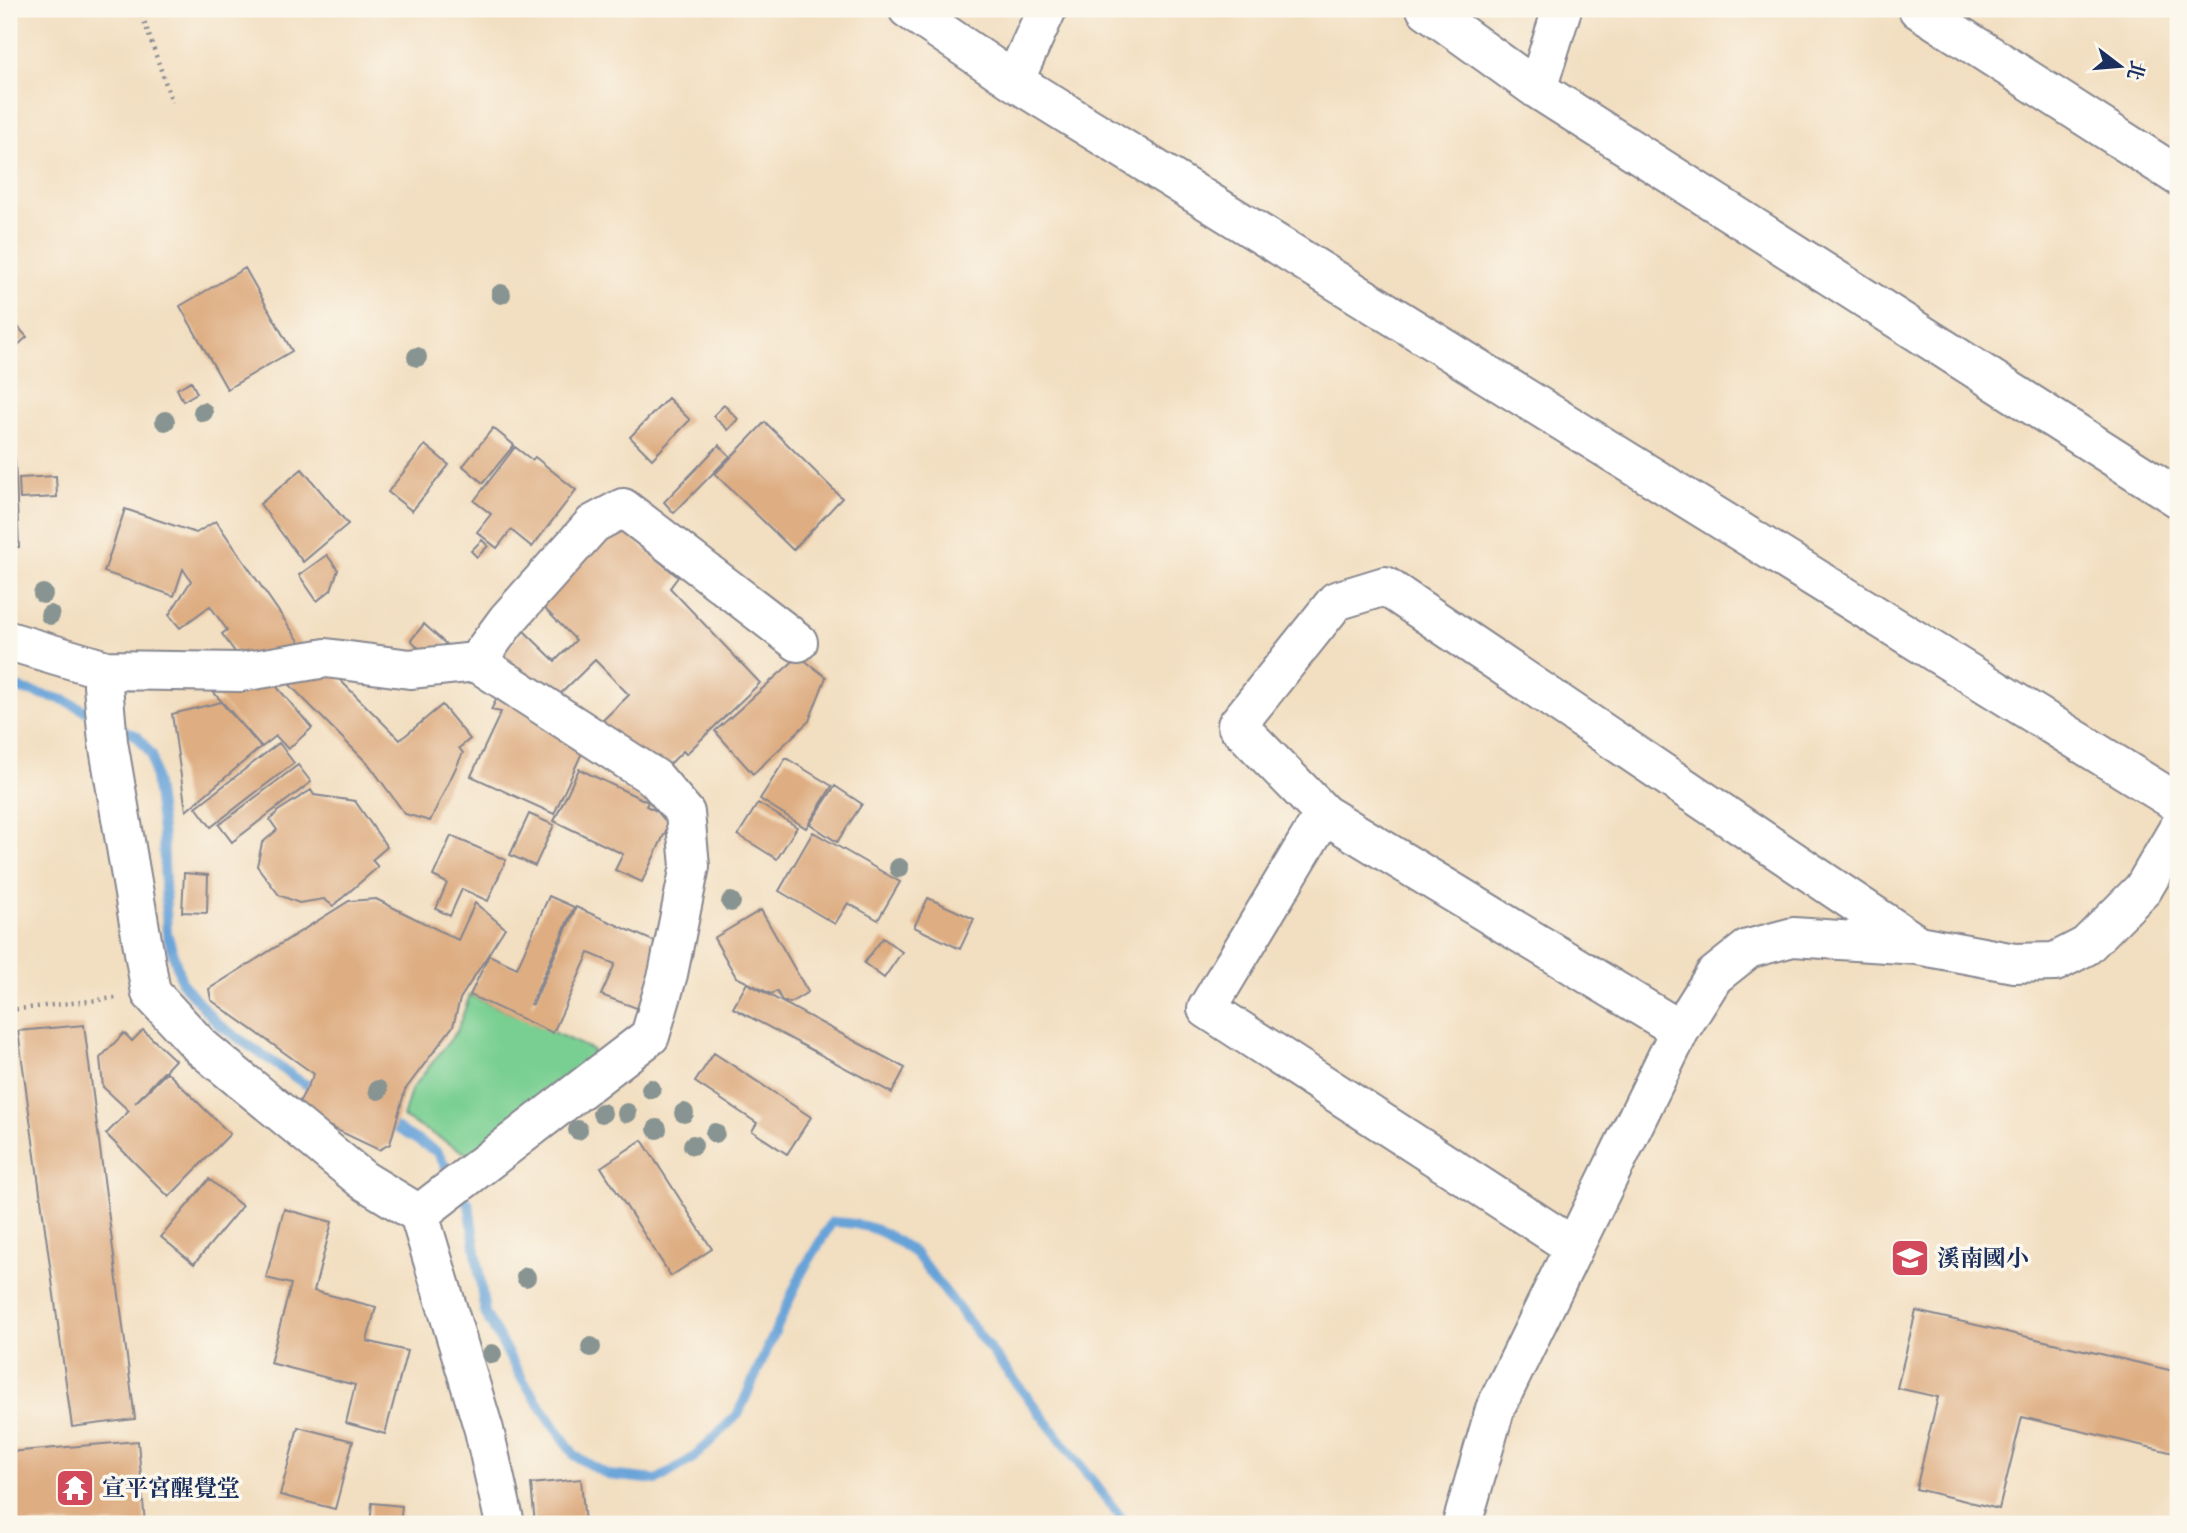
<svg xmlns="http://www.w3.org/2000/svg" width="2187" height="1533" font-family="'IM FELL French Canon','Noto Serif TC',serif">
<rect width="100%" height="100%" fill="#fbf7ec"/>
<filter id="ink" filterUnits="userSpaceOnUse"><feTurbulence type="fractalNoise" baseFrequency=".0143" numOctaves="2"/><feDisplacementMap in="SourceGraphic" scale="14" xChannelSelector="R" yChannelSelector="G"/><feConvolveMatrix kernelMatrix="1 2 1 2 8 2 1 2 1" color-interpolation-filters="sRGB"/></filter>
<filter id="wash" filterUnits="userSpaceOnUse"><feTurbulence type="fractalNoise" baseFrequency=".00686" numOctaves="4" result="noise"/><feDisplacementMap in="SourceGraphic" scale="28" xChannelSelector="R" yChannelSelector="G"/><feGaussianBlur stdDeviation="1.57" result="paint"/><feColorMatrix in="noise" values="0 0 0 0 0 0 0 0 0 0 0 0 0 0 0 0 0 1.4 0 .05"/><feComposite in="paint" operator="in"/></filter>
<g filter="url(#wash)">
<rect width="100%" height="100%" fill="#f2dec0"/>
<path fill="#79cf92" stroke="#4a7f78" stroke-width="2" d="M470,995l123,55 -2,15 -122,90 -66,-38 8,-27 46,-59z"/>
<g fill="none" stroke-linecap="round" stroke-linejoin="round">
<path stroke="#67a3d8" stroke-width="10" d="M9,686l55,14 34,17
M116,726l21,10 15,19 11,83 4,95 15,50 36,41 85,59 18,8
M383,1120l54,32 32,53 16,108 37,66 53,77 33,19 49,5 36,-22 45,-44 64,-142 30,-50c38,1 54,10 84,32l210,270"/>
</g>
<g id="blocks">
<path fill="#dead82" d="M245,268l47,83 -65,38 -47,-83z
M9,317l18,20 -18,16z
M191,381l6,12 -14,8 -6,-12z
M668,398l22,22 -38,39 -22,-22z
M724,405l14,14 -10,11 -15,-14z
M765,422l77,76 -49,52 -78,-76z
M493,428l21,17 -31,38 -20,-17z
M425,445l24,20 -37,46 -24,-19z
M719,445l11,11 -56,57 -10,-11z
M515,447l17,13 3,-3 41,33 -44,57 -21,-17 -14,18 -20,-16 14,-18 -17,-13z
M15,458l4,89 -10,1v-89z
M302,469l46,55 -45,38 -43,-58z
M56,476l1,21 -37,2 -1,-21z
M125,509l71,24 20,-12 90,130 -63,12 -21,-29 5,-4 -17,-24 -30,22 -11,-13 22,-34 -8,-12 -9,27 -70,-24z
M615,524l63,53 -8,11 90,95 -74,71 -3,-3 -21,21 -65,-46 32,-31 -34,-35 -45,44 -49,-50 23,-23 31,30 21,-21 -39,-39z
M482,540l6,6 -11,11 -6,-6z
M327,555l11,15 -7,20 -14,11 -18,-26z
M424,624l22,20 -20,12 -15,-16z
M799,656l27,21 -17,44 -56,53 -38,-43z
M328,668l72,72 42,-35 28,34 -11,9 4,5 -33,68 -25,-7 -35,-48 -90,-91z
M271,680l41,48 -24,21 -12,-13 -14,11 -55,-62z
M498,696l89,46 -33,72 -83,-38 30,-64 -10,-2z
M221,702l40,45 -75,64 -14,-97z
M279,743l15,20 -83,64 -15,-20z
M786,758l46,28 -26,42 -46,-29z
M298,765l13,17 -79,60 -13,-17z
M579,769l69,33 -2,4 26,12 -30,64 -27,-12 8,-16 -69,-33z
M835,786l27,18 -25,38 -27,-18z
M311,790l3,5 41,6 32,46 -15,13 6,7 -45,39 -9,-7 -25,4 -20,-8 -22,-29 5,-23 15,-13 -7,-10 8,-9z
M758,803l39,24 -20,32 -39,-24z
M529,814l25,11 -19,41 -25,-11z
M813,832l87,50 -22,38 -30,-17 -13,21 -56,-33z
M451,836l55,24 -18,41 -26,-12 -12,27 -14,-7 11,-26 -14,-7z
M184,873l24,2 -1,38 -25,-1z
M549,896l25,11 -43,97 2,1 43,-98 82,36 -16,67 -41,-15 14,-31 -26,-11 -36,80 -83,-38 19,-40 28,13z
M928,898l46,21 -14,30 -46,-22z
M376,899l82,41 17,-37 30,25 -45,71 -7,27 -48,64 -15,54 -11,6 -84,-40 19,-36 -103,-74 -2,-11 140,-88z
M761,910l47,82 -18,11 -8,-2 -5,-10 -6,3 -35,-17 -22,-39z
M883,938l19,14 -18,26 -20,-15z
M747,983l158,85 -13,25 -159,-85z
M84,1025l51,394 -63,8 -54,-396z
M143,1030l32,30 -40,43 32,-31 63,62 -61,63 -63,-63 23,-23 -26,-24 -3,-29 24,-25 8,8z
M714,1053l97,64 -24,37 -35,-23 5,-8 -62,-41z
M642,1140l70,109 -41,27 -70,-109z
M209,1179l33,27 -48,58 -33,-27z
M284,1209l48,13 -18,69 62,16 -9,34 40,10 -22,83 -39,-11 9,-38 -85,-22 21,-79 -25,-6z
M1916,1311l262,61v82l-156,-37 -23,92 -83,-20 22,-92 -41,-9z
M298,1427l55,14 -18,68 -55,-14z
M138,1441l7,83h-136v-72z
M581,1479l4,45h-50l-4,-40z
M372,1503l30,3 -2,18h-30z"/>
</g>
</g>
<g filter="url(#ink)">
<use href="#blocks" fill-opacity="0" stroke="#86868f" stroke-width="2"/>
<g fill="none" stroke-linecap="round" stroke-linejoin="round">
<g stroke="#86868f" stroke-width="42">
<path id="minor" d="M908,9l106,72 1164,722
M1426,9l111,80 641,409
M1918,9l260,167
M1014,81l33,-72
M1537,89l25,-80
M9,641l97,29 -3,16 5,56 43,251 50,54 162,133 56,34 65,216 21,94
M106,670l135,2 85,-14 84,11 66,-7 31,-42 86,-96 30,-16 175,134
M1324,814l-117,195 367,238
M1680,1030l-356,-216 -87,-89 99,-124 49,-15 533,359
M419,1214l231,-178 18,-62 22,-108 -5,-53 -30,-35 -179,-116
M1462,1524l33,-115 185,-379 34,-54 34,-27 45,-12 125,8 96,18 41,-1 31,-16 57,-57 35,-60"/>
</g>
<path stroke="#86868f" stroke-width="4.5" stroke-dasharray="2 5" stroke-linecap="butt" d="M140,9l32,93
M9,1010l107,-12"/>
<use href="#minor" stroke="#fff" stroke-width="38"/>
</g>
<g fill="#889491">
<circle cx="501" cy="294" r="10"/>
<circle cx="417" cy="357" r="10"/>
<circle cx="203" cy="412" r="10"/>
<circle cx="165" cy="421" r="10"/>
<circle cx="43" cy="594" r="10"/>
<circle cx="50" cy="615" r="10"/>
<circle cx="899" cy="868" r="10"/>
<circle cx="731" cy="902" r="10"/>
<circle cx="651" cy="1089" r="10"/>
<circle cx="378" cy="1090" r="10"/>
<circle cx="602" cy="1113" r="10"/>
<circle cx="627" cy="1113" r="10"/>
<circle cx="684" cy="1113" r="10"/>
<circle cx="657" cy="1129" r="10"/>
<circle cx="578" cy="1130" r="10"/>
<circle cx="715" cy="1133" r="10"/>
<circle cx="693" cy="1145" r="10"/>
<circle cx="526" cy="1277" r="10"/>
<circle cx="591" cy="1347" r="10"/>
<circle cx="492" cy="1354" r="10"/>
</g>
</g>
<defs>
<g id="school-square" transform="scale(2.0125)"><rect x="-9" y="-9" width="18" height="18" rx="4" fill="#d1495b" stroke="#fbf7ec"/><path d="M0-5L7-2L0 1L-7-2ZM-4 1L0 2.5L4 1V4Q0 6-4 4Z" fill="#fff"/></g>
<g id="temple-square" transform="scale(2.0125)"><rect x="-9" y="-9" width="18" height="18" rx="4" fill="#d1495b" stroke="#fbf7ec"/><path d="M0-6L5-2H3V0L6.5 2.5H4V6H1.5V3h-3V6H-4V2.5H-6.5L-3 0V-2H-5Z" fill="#fff"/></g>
</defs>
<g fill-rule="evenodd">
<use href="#school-square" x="1910" y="1258"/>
<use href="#temple-square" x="75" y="1488"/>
</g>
<g text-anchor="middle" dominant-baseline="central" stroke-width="7" stroke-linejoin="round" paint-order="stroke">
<g font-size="23" font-weight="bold" fill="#1b2f5e" stroke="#fbf7ec" text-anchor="start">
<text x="1937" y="1258">溪南國小</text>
<text x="102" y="1488">宣平宮醒覺堂</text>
</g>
</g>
<rect width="2187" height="1533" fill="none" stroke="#fbf7ec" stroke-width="35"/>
<g transform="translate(2120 66) rotate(106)" stroke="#fbf7ec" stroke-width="5" paint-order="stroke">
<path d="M0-5L12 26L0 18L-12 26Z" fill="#1b2f5e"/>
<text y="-10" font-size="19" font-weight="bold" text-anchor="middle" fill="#1b2f5e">北</text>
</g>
</svg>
